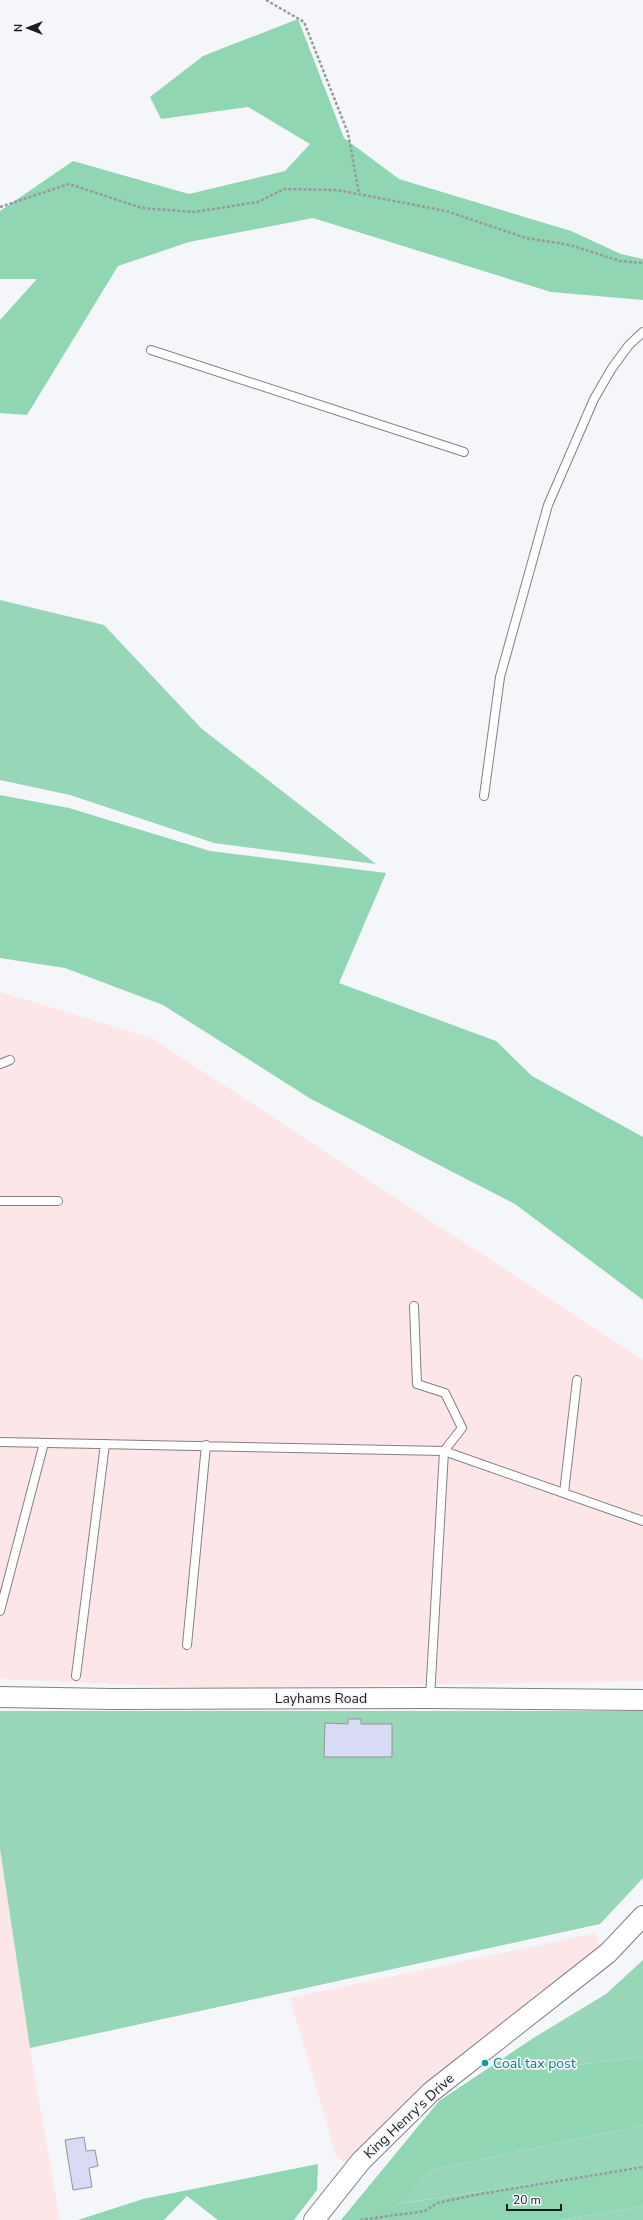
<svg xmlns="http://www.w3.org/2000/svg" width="643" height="2220" font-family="'Nunito Sans',sans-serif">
<rect width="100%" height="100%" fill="#f4f6fa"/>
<path fill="#fce6e8" d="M0,992l152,46 491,322v321l-424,7 -219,-9z
M0,1849l30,199 30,172h-60z
M596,1933l4,15 -252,217 -12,-9 -46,-158z"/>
<path fill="#97d6b6" d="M0,600l104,25 98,104 174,135 -162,-21 -144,-48 -70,-15z
M0,1711h643v167l-43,46 -570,124 -30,-199z
M643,1960v97l-108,13v-33l71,-43z
M643,2125v43l-247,36 35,-34z
M643,2206v14h-83z"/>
<path fill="#90d6b3" d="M298,19l46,119 55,41 172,52 50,23 22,5v41l-92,-8 -238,-74 -124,24 -71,24 -91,149 -27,-2v-93l37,-41h-37v-68l73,-50 116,33 96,-23 25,-27 -62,-37 -87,12 -11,-22 53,-41z
M0,795l69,13 141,43 176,22 -47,110 157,58 36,35 111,61v163l-128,-96 -204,-105 -148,-94 -98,-37 -65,-10z
M535,2037l1,33 107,-13v68l-212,45 -34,34 246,-36v38l-83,14h-219l98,-119z
M318,2164l-1,26 -23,30h-76l-31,-24 -23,24h-86l65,-21z"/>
<path fill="#d8dbf4" stroke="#959599" d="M348,1719h13v5h31v33h-68l1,-34 23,1z
M84,2137l2,14 9,-1 3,16 -9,2 3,19 -19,3 -8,-50z"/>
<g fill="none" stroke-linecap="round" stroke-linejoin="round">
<g stroke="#808184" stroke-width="10">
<path id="service" d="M151,350l313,102
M484,796l16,-119 48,-172 46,-106 18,-31 17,-23 14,-13
M0,1064l10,-4
M0,1201h58
M414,1306l3,78 28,9 17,35 -18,23 199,70
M0,1442l444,9 -14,247
M564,1493l13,-113
M0,1611l44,-168
M187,1645l19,-200
M76,1676l29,-232"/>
</g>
<g stroke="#808184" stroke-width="22">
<path id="tertiary" d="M0,1697l112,2 318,-1 213,2
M314,2220l47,-59 70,-69 177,-139 35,-37"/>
</g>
<path stroke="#98999d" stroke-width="2.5" stroke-dasharray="3 2" stroke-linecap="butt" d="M266,0l38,22 44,111 11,61
M0,207l69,-23 73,24 52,4 64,-10 26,-13 53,1 109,21 80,27 44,7 50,16 23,2
M360,2220l65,-9 12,-8 43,-9 163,-27"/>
<use href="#service" stroke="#fff" stroke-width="8"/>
<use href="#tertiary" stroke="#fff" stroke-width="20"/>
</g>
<circle fill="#0f9aa8" stroke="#f4f6fa" stroke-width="1.5" cx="485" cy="2063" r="4"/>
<g text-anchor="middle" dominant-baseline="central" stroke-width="3.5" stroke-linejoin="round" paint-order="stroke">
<g font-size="14" fill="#1c1c1e" stroke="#f4f6fa">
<text x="321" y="1698">Layhams Road</text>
<text transform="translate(409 2116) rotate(-43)">King Henry's Drive</text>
</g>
<g font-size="14" fill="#0d838f" stroke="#f4f6fa" text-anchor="start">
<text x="493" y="2063">Coal tax post</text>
</g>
</g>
<g transform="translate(28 28) rotate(270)" stroke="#f4f6fa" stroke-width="3" paint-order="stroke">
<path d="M0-3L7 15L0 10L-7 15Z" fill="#1c1c1e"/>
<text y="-6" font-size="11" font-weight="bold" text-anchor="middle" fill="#1c1c1e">N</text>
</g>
<path d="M507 2204v6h54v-6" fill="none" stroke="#1c1c1e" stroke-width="2"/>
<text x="513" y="2204" font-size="12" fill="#1c1c1e" stroke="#f4f6fa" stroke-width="3" paint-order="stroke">20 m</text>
</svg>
